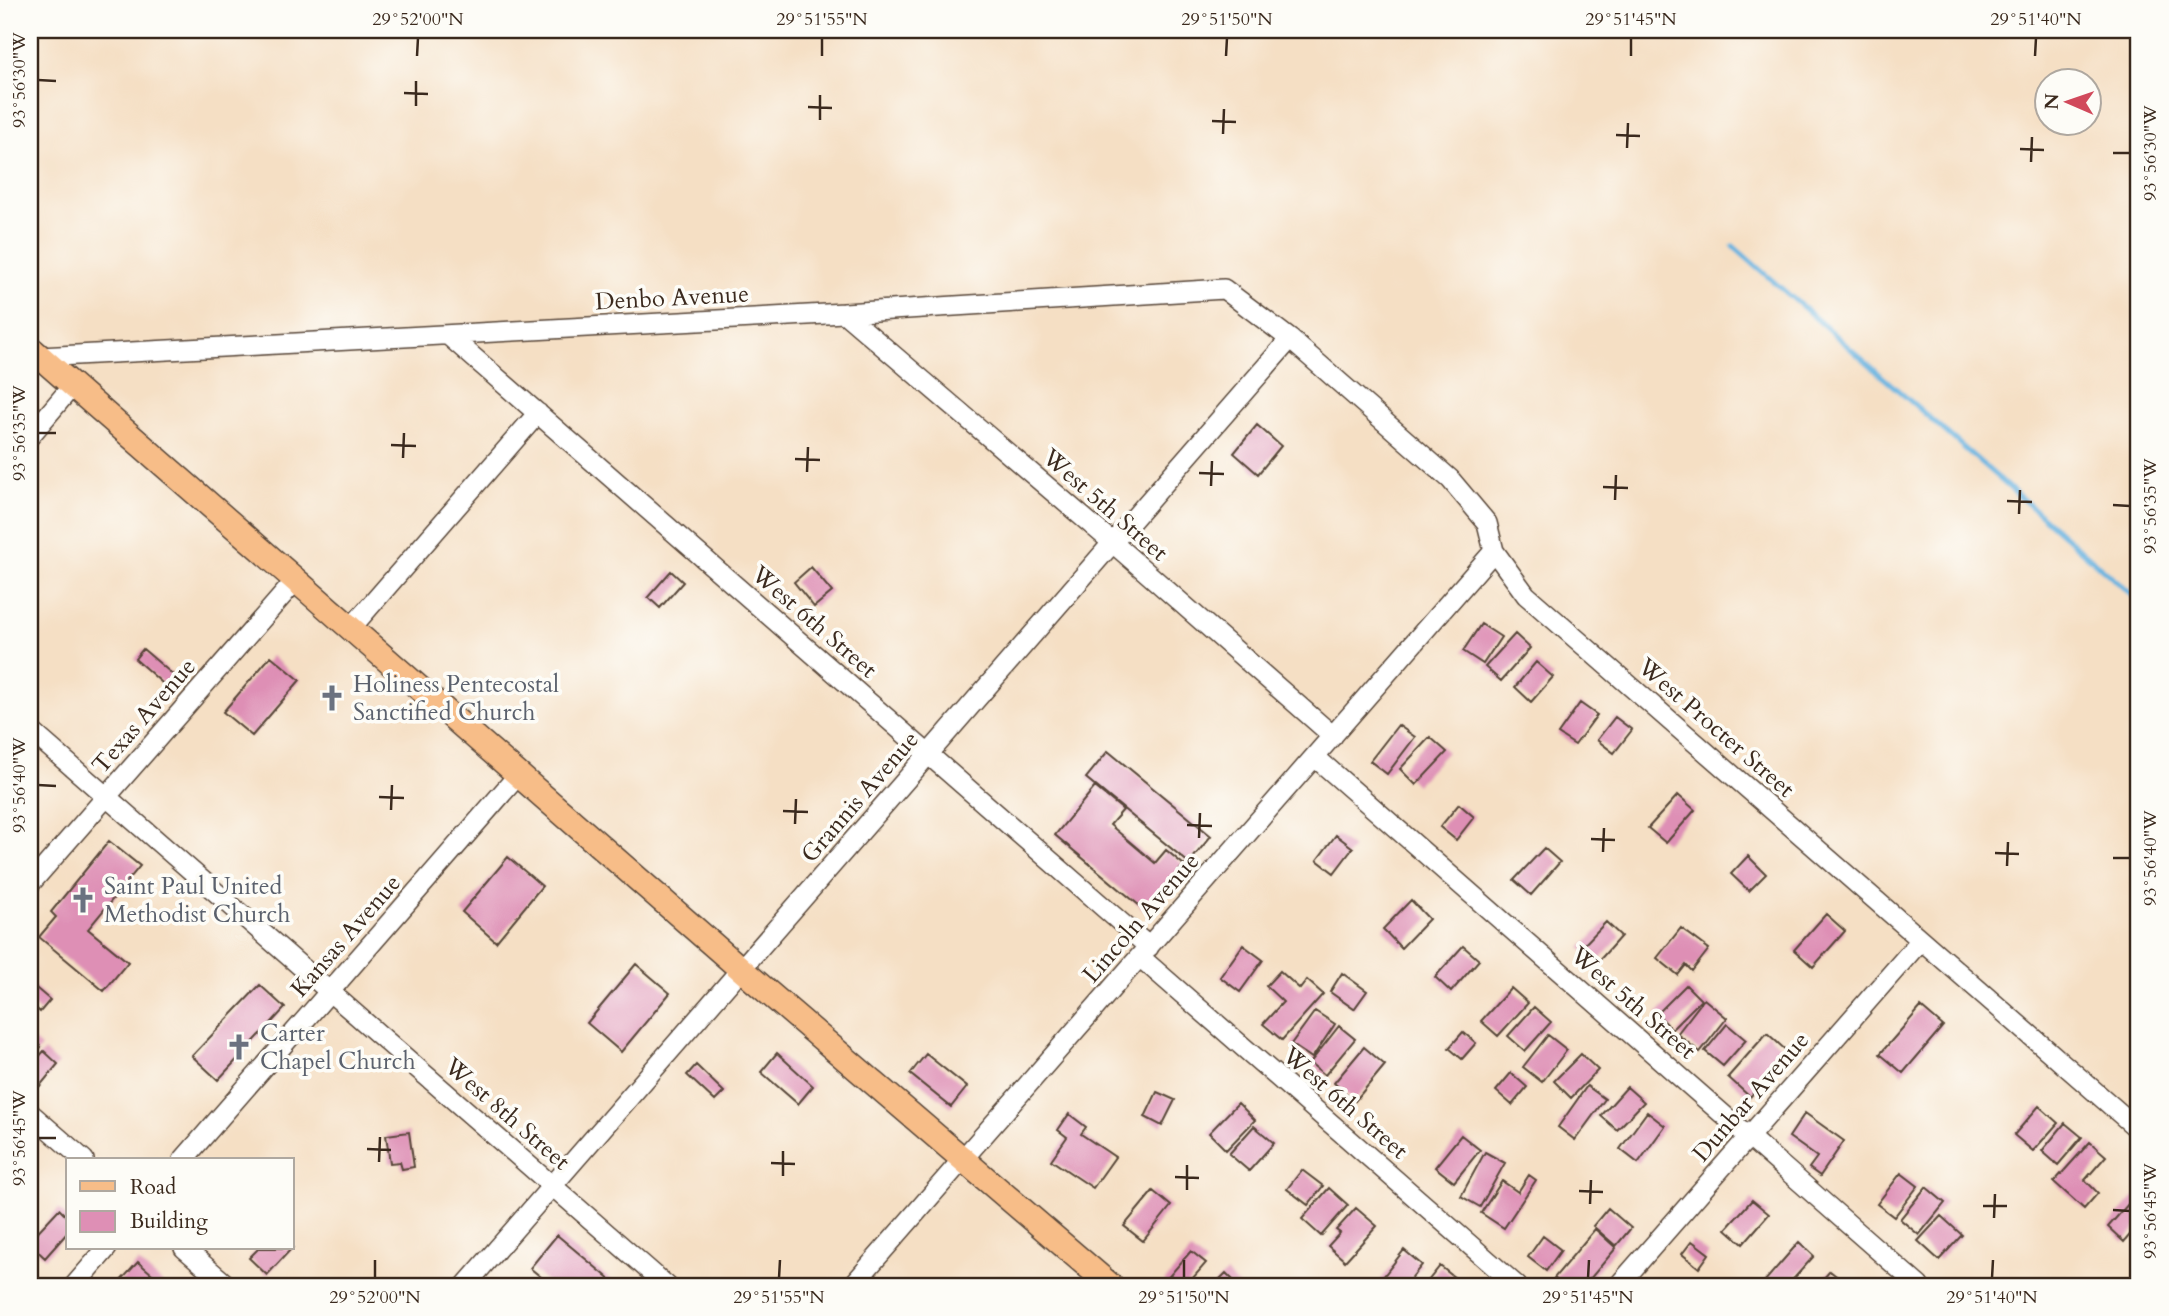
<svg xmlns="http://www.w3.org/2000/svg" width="2169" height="1316" font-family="Cardo,serif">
<rect width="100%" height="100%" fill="#fdfcf7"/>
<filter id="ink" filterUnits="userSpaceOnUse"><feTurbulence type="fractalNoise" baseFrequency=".0143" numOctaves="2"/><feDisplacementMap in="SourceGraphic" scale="14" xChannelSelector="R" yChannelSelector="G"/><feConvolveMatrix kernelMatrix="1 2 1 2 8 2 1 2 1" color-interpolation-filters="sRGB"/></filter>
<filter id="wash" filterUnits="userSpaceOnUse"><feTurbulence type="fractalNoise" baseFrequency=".00686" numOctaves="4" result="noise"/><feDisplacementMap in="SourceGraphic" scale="28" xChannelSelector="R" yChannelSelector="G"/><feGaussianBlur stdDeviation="1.57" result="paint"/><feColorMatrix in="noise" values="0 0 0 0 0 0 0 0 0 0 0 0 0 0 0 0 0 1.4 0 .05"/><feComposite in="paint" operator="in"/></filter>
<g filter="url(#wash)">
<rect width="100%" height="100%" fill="#f5dfc4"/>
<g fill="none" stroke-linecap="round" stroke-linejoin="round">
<path stroke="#67b3e0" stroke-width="5" d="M1733,246l406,355"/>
</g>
<g id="blocks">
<path fill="#de8fb5" d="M1257,425l24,21 -23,28 -24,-21z
M811,567l21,25 -18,15 -20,-25z
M671,571l12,11 -23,26 -12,-11z
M1481,624l20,13 -18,27 -20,-13z
M1515,634l15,14 -29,33 -16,-14z
M143,649l35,30 -9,10 -34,-30z
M271,656l29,24 -48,56 -29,-24z
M1536,662l17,15 -22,25 -16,-15z
M1580,703l17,12 -22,30 -17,-11z
M1615,717l17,13 -18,23 -17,-13z
M1398,725l17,12 -28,37 -17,-13z
M1430,737l17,15 -31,33 -16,-16z
M1108,751l103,85 -22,27 -103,-85z
M1095,787l28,23 -13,15 45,38 11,-13 18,15 -38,46 -91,-76z
M1678,795l17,15 -29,33 -18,-15z
M1459,804l15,13 -18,23 -16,-13z
M1336,835l17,13 -19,25 -17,-13z
M109,841l31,25 -52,63 40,33 -24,29 -65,-54 17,-20 -5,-5z
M1544,848l16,14 -29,33 -17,-15z
M1748,856l18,18 -17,17 -18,-17z
M508,857l34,29 -46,56 -34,-30z
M1411,900l18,19 -28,29 -18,-19z
M1826,914l19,17 -32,36 -19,-17z
M1606,922l15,14 -24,27 -16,-15z
M1681,928l28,21 -17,22 -6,-6 -8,10 -21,-17z
M1243,945l20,15 -23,32 -20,-15z
M1463,946l16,14 -28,32 -16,-15z
M636,964l34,29 -49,59 -34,-29z
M1280,971l20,18 7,-9 16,14 -41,46 -19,-16 20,-22 -17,-16z
M1342,973l25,18 -13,18 -24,-17z
M30,983l20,17 -10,12 -10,-9z
M260,985l25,23 -67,72 -26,-24z
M1686,985l15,15 -29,29 -15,-15z
M1511,988l17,15 -30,33 -17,-15z
M1704,999l23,19 -27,34 -23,-18z
M1534,1007l17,15 -26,29 -17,-15z
M1921,1007l22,19 -40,47 -23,-19z
M1315,1011l20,13 -23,34 -21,-14z
M1727,1024l19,16 -23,26 -18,-15z
M1339,1026l16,13 -30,36 -15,-12z
M1463,1032l13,11 -14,16 -13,-11z
M1767,1033l22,20 -39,44 -22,-20z
M1548,1035l19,15 -25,32 -19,-15z
M30,1038l11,9 -11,15z
M1364,1047l21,18 -30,36 -21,-18z
M44,1051l14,13 -24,29 -4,-4v-22z
M777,1053l36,33 -15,18 -37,-32z
M926,1054l41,33 -16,20 -41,-33z
M1581,1054l17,16 -27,28 -17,-17z
M696,1065l28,27 -9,9 -28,-26z
M1511,1073l16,14 -15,18 -16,-14z
M1587,1086l18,13 -30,41 -17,-13z
M1627,1087l17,15 -27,28 -16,-14z
M1157,1092l18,8 -13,26 -17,-9z
M1238,1103l17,17 -29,30 -17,-17z
M2039,1106l19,17 -25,28 -19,-16z
M1647,1112l18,14 -27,37 -18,-14z
M1805,1113l39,28 -24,35 -11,-8 8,-11 -28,-20z
M1069,1114l17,13 -5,7 34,23 -22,31 -42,-28 16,-23 -9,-7z
M2065,1123l17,14 -24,28 -16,-14z
M1254,1126l20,17 -25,28 -20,-17z
M409,1132l5,35 -12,2 -2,-7 -10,1 -4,-28z
M1461,1135l19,15 -26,32 -19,-15z
M2090,1142l16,14 -21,24 13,13 -14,16 -30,-27z
M1485,1152l20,11 -25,44 -19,-11z
M1302,1170l21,16 -15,19 -21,-16z
M1901,1173l17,13 -24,31 -17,-13z
M1529,1175l7,5 -32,48 -23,-15 21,-32 16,11z
M1926,1187l19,16 -26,32 -19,-16z
M1329,1188l19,17 -27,31 -19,-17z
M1153,1191l18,15 -28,35 -19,-15z
M2137,1194l2,30 -15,18 -16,-15z
M1752,1200l17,14 -26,30 -17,-15z
M1356,1208l21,18 -32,35 -17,-15 12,-13 -4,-3z
M1608,1208l23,20 -15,18 -23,-20z
M59,1209l9,9v14l-23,26 -15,-14v-4z
M1941,1216l21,19 -23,25 -21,-19z
M1595,1229l21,19 -32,38h-20l-10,-8z
M557,1235l61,51h-66l-22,-18z
M1543,1236l18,14 -15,21 -18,-14z
M1692,1241l17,13 -10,14 -17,-14z
M1799,1242l15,14 -27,30h-17l-6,-4z
M259,1248h33l-25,27 -18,-17z
M1404,1250l18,15 -17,21h-29z
M1191,1251l15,12 -20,23h-17l-5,-4z
M138,1262l28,24h-50z
M1440,1266l15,12 -6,8h-25z
M1830,1271l19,15h-32z
M1226,1273l13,13h-26z"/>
</g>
</g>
<g filter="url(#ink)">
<use href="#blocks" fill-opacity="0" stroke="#574537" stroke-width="2"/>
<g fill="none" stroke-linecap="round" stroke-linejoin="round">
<g stroke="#574537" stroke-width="22">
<path id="minor" d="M844,313l269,230 220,193
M448,335l701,612
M40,357l804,-44 380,-24 66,50 160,140 37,44 7,28 32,44 613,535
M30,436l43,-51
M351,628l187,-215
M30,730l637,556
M1315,757l604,529
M30,884l266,-304
M1140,957l377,329
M30,1113l54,47
M183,1160l336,-386
M184,1248l44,38
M74,1286l33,-38
M465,1286l825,-947
M852,1286l642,-735
M1618,1286l303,-346"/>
</g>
<g stroke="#574537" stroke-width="27">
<path id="major" d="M30,348l712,622 369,316"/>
</g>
<use href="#minor" stroke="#fff" stroke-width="19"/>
<use href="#major" stroke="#f7bd88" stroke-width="24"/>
</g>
</g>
<path fill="none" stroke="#3b2a1e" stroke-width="2.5" d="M417,56l1,-18M822,56v-18M1226,56l1,-18M1631,56v-18M2035,56l1,-18M38,80l18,1M404,93l24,1M416,106v-25M808,107l24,1M820,120v-25M1212,121l24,1M1223,134l1,-25M1616,135l24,1M1627,148l1,-25M2020,149l24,1M2113,153h17M2031,162l1,-25M38,433h18M391,445l25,1M403,458l1,-25M795,459l25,1M807,472l1,-25M1199,473l25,1M1211,486l1,-25M1603,487l25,1M1615,500l1,-25M2007,501l25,1M2113,505l17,1M2019,514l1,-24M38,785l18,1M379,797l25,1M391,810l1,-25M783,811l25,1M795,824l1,-25M1187,825l25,1M1199,838l1,-25M1591,839l24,1M1603,852l1,-24M1995,853l24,1M2113,858h17M2007,866l1,-24M38,1138h18M367,1149l24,1M379,1162l1,-25M771,1163l24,1M783,1176v-25M1175,1177l24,1M1187,1190v-25M1579,1191l24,1M1590,1204l1,-24M1983,1206h24M2113,1210l17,1M1994,1218l1,-24M375,1278v-18M779,1278l1,-18M1184,1278v-18M1588,1278l1,-18M1992,1278l1,-18"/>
<defs>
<g id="church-bare" transform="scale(2.1)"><path d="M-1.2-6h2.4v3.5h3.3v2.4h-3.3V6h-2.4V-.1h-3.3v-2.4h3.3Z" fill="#6b7280" stroke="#fdfcf7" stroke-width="2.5" paint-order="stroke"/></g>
</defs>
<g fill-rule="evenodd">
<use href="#church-bare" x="332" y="698"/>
<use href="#church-bare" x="83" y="900"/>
<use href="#church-bare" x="239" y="1047"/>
</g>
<g text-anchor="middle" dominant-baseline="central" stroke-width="7" stroke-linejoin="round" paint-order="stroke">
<g font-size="24" fill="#3b2a1e" stroke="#fdfcf7">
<text transform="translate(672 298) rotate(-3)">Denbo Avenue</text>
<text transform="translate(1105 505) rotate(41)">West 5th Street</text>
<text transform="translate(814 622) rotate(41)">West 6th Street</text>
<text transform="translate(144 716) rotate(-49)">Texas Avenue</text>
<text transform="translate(1716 728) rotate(41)">West Procter Street</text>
<text transform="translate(860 797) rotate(-49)">Grannis Avenue</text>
<text transform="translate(1141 918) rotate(-49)">Lincoln Avenue</text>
<text transform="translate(346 936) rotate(-49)">Kansas Avenue</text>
<text transform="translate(1633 1003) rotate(41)">West 5th Street</text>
<text transform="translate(1751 1097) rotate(-49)">Dunbar Avenue</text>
<text transform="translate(1345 1103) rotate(41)">West 6th Street</text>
<text transform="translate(507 1114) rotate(41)">West 8th Street</text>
</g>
<g font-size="24" fill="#5b616d" stroke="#fdfcf7" text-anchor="start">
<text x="353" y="684">Holiness Pentecostal<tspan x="353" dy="28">Sanctified Church</tspan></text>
<text x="104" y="886">Saint Paul United<tspan x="104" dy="28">Methodist Church</tspan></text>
<text x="260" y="1033">Carter<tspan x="260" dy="28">Chapel Church</tspan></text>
</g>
</g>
<rect width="2169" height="1316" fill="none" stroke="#fdfcf7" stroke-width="77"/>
<rect x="66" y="1158" width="228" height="91" fill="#fdfcf7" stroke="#afa8a0" stroke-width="2"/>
<rect x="80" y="1181" width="35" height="10" fill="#f7bd88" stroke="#afa8a0" stroke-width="2"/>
<text x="130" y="1194" font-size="21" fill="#3b2a1e">Road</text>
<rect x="80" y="1211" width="35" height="21" fill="#de8fb5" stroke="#afa8a0" stroke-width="2"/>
<text x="130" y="1228" font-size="21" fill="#3b2a1e">Building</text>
<g transform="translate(2068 102) rotate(272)"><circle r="33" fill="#fdfcf7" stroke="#afa8a0" stroke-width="2"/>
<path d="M0-5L12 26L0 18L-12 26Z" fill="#d1495b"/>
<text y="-10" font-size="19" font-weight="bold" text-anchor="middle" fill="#3b2a1e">N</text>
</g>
<rect x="38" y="38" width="2092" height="1240" fill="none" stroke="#3b2a1e" stroke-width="2.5"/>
<g font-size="18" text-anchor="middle" fill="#3b2a1e">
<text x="418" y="25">29°52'00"N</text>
<text x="822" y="25">29°51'55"N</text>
<text x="1227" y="25">29°51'50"N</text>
<text x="1631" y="25">29°51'45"N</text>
<text x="2036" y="25">29°51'40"N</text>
<text transform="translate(19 80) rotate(-90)" y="6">93°56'30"W</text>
<text transform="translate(2150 153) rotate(-90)" y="6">93°56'30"W</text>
<text transform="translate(19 433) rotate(-90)" y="6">93°56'35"W</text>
<text transform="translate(2150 506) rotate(-90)" y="6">93°56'35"W</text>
<text transform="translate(19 785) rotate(-90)" y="6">93°56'40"W</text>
<text transform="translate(2150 858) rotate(-90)" y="6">93°56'40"W</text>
<text transform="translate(19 1138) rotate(-90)" y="6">93°56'45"W</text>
<text transform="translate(2150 1211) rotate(-90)" y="6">93°56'45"W</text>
<text x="375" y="1303">29°52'00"N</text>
<text x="779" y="1303">29°51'55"N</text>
<text x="1184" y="1303">29°51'50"N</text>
<text x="1588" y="1303">29°51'45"N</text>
<text x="1992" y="1303">29°51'40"N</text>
</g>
</svg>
